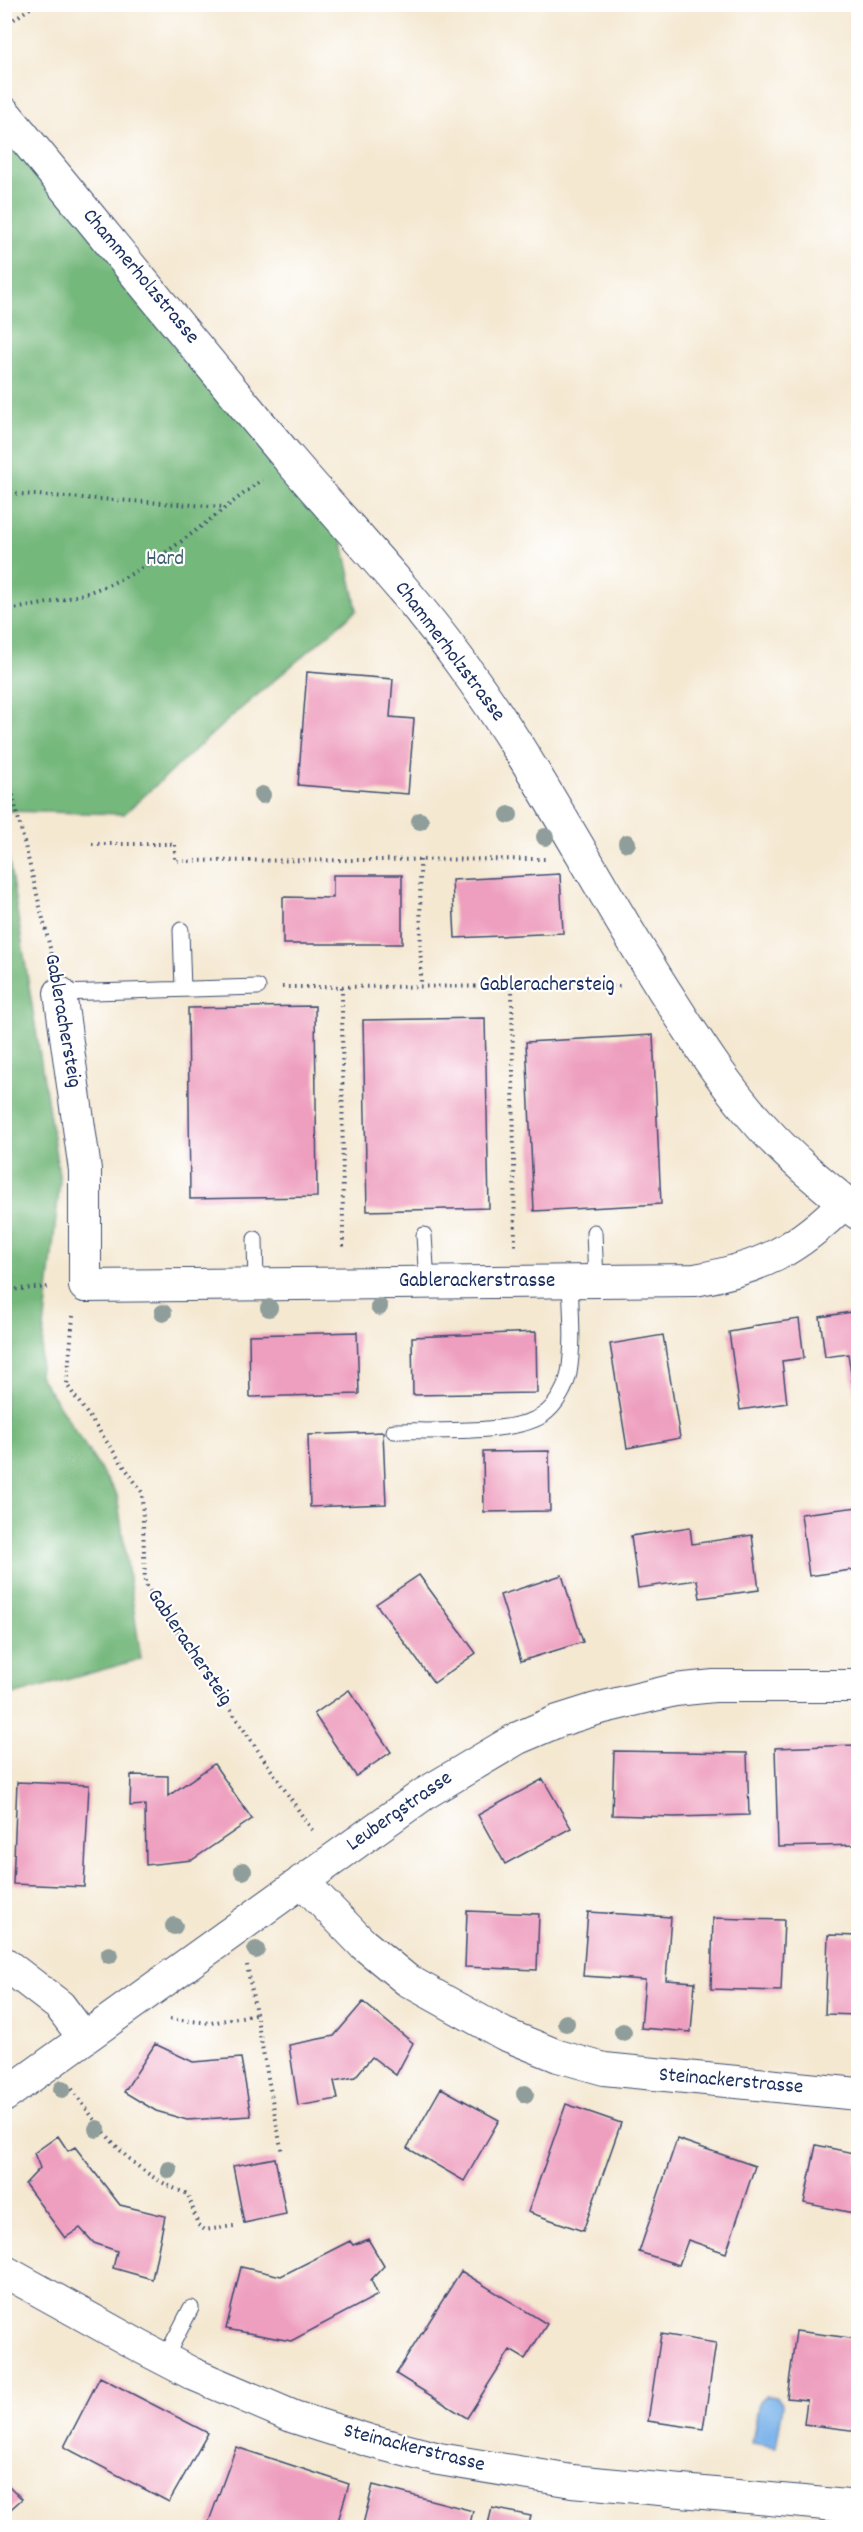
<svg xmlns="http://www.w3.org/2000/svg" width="863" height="2532" font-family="Dekko,sans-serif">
<rect width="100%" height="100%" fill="#fff"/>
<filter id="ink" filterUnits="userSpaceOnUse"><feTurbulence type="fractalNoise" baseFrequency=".0167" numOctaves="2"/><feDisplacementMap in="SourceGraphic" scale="12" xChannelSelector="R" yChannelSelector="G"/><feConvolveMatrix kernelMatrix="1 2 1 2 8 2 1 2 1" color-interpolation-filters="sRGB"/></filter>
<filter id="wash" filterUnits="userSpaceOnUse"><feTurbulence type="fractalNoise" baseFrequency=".008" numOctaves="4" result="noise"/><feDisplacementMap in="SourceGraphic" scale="24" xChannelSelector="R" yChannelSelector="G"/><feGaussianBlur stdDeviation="1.35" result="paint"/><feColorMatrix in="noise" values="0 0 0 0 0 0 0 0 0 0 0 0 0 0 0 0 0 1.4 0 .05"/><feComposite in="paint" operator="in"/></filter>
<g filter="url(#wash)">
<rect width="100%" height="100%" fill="#f4e8d1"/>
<path fill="#75b87c" stroke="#48746d" stroke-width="1.5" d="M4,113l333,401 20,96 -126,107 -107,97 -119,-3z
M5,836l55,345 -21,194 78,120 24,164 -136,38z"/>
<path fill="#7ab3ea" stroke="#4a71a4" stroke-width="1.5" d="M766,2396l10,1 7,7 -7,43 -24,-4 7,-41z"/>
<g id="blocks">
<path fill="#ee9ebe" d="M307,672l86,7 -3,38 24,2 -6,75 -110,-9z
M560,874l3,59 -108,5 -3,-58z
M333,875h69v69h-119v-47l50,1z
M315,1006l2,191 -127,2 -2,-191z
M485,1018l4,190 -122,3 -4,-191z
M653,1035l8,169 -127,7 -8,-169z
M858,1311v81l-4,1 -6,-39 -23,3 -5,-40z
M799,1319l5,39 -22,3 5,42 -47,7 -11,-78 23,-4v-2z
M357,1332l2,62 -109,3 -1,-62z
M536,1332l1,61 -124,2 -1,-58z
M663,1335l17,103 -53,10 -17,-104z
M383,1432l3,72 -76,3 -2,-72z
M549,1451l1,60 -66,1 -1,-60z
M858,1507v62l-49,7 -8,-62z
M690,1527l2,17 60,-9 7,55 -59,8 -3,-18 -59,8 -7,-52z
M419,1575l57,78 -42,30 -58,-79z
M562,1575l21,67 -62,19 -21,-66z
M349,1690l42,62 -35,24 -42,-62z
M855,1745l3,100 -80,2 -3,-99z
M614,1751l133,2 2,62 -75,2 -62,-2z
M214,1764l38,55 -60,41 -46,5 -1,-60 -15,1 1,-31 37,1v20z
M543,1779l28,49 -66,36 -27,-49z
M17,1782l72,3 -5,102 -71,-3z
M467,1911l72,3 -2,56 -72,-3z
M588,1912l83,5 -5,63 29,2 -4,50 -50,-4 4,-48 -62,-4z
M713,1918l71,2 -3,71 -70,-2z
M828,1935l30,1v79l-33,-1z
M363,2002l50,41 -17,32 -24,-18 -17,20 -21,4 4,18 -40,7 -9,-61 45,-9z
M155,2044l38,18 48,-4 10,58 -64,4 -31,-9 -32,-19z
M441,2088l58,32 -35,61 -57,-33z
M566,2104l55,19 -38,108 -55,-19z
M58,2136l10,15 7,-4 45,58 45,11 -13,63 -39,-11 4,-17 -23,-8 -14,-15 -15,10 -40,-54 15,-16 -6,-15z
M677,2139l78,27 -29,87 -38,-13 -9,25 -40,-13z
M816,2145l42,9v60l-54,-11z
M275,2158l11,56 -42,9 -11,-57z
M368,2239l16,27 -13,14 7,15 -87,46 -65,-12 15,-62 40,9 69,-35 3,4z
M461,2271l86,53 -22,35 -15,-9 -43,68 -71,-44z
M796,2331l62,8v92l-54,-7 3,-24 -20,-2z
M661,2334l55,9 -13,86 -55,-8z
M100,2377l108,56 -39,69 -105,-55z
M236,2447l113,37 -13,44h-116l-12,-4z
M4,2481l18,18 -18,16z
M373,2485l100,26 -4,17h-107z
M492,2508l39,8 -3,12h-41z"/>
</g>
</g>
<g filter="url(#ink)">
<use href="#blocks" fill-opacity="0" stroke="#3c4b6f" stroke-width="1.5"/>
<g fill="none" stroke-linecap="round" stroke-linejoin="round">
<g stroke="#3c4b6f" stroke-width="17">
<path id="service" d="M181,930l2,59
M60,993l198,-6
M594,1232l2,49
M424,1235l3,48
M255,1239l1,45
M394,1431c37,-1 119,4 149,-16 13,-9 23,-27 26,-42 5,-30 2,-61 1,-92
M164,2360l27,-52"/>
</g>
<g stroke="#3c4b6f" stroke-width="34">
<path id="minor" d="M60,993l25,177v116l610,-6c67,-12 102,-30 150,-78
M302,1881l60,62 45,37 97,54 54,22 46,13 254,25
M4,1963l56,43 24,32
M4,2096l420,-302 94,-56 40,-17 38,-12 79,-19 39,-4h144
M4,2271l137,76 52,27 101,43 76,24 69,18 133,22 286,26"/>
</g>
<g stroke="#3c4b6f" stroke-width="35">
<path id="tertiary" d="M4,113c96,116 190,233 286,347 56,66 117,129 168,199 81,109 141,232 215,345 28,44 56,87 91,125 28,31 62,58 94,84"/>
</g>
<path stroke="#3c4b6f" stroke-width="4" stroke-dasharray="1.5 4.5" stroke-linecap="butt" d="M4,26l32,-22
M4,493l221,14
M4,610c40,-5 79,-13 115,-30 47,-22 100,-69 143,-100
M4,620l4,-11
M4,760l49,200
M92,844h83v17l371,-2
M420,860l1,126
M512,986l3,262
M282,987l338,-1
M342,987l1,263
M4,1290l47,-3
M73,1316l-6,69 75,107 3,92 169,249
M247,1965l35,188
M170,2019l41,4 45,-9
M72,2089c34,47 59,84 116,105l10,31 7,5 29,-4"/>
<use href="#service" stroke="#fff" stroke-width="15"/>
<use href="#minor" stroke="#fff" stroke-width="32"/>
<use href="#tertiary" stroke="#fff" stroke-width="33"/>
</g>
<g fill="#909e9b">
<circle cx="262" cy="795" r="9"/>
<circle cx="509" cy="815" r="9"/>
<circle cx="420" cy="821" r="9"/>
<circle cx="545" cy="837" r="9"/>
<circle cx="627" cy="843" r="9"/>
<circle cx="379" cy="1307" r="9"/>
<circle cx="269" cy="1308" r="9"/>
<circle cx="163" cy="1313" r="9"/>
<circle cx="243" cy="1871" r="9"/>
<circle cx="174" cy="1926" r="9"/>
<circle cx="256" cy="1950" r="9"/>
<circle cx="109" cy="1955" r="9"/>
<circle cx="566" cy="2023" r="9"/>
<circle cx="623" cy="2032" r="9"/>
<circle cx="62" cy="2089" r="9"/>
<circle cx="525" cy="2094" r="9"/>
<circle cx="97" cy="2129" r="9"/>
<circle cx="169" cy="2170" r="9"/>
</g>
</g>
<g text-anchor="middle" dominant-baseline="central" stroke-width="4.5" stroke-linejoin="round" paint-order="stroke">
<g font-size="21" fill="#1b2f5e" stroke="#fff">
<text transform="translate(140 277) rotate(50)">Chammerholzstrasse</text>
<text transform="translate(449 652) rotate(53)">Chammerholzstrasse</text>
<text x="547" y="986">Gablerachersteig</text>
<text transform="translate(62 1021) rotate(80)">Gablerachersteig</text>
<text x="477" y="1282">Gablerackerstrasse</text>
<text transform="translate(189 1648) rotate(56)">Gablerachersteig</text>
<text transform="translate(400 1812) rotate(-35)">Leubergstrasse</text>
<text transform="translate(731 2082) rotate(5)">Steinackerstrasse</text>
<text transform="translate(414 2449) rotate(14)">Steinackerstrasse</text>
</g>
<g font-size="21" fill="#3f626e" stroke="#fff">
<text x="165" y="560">Hard</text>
</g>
</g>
<rect width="863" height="2532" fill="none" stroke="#fff" stroke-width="24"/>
</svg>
